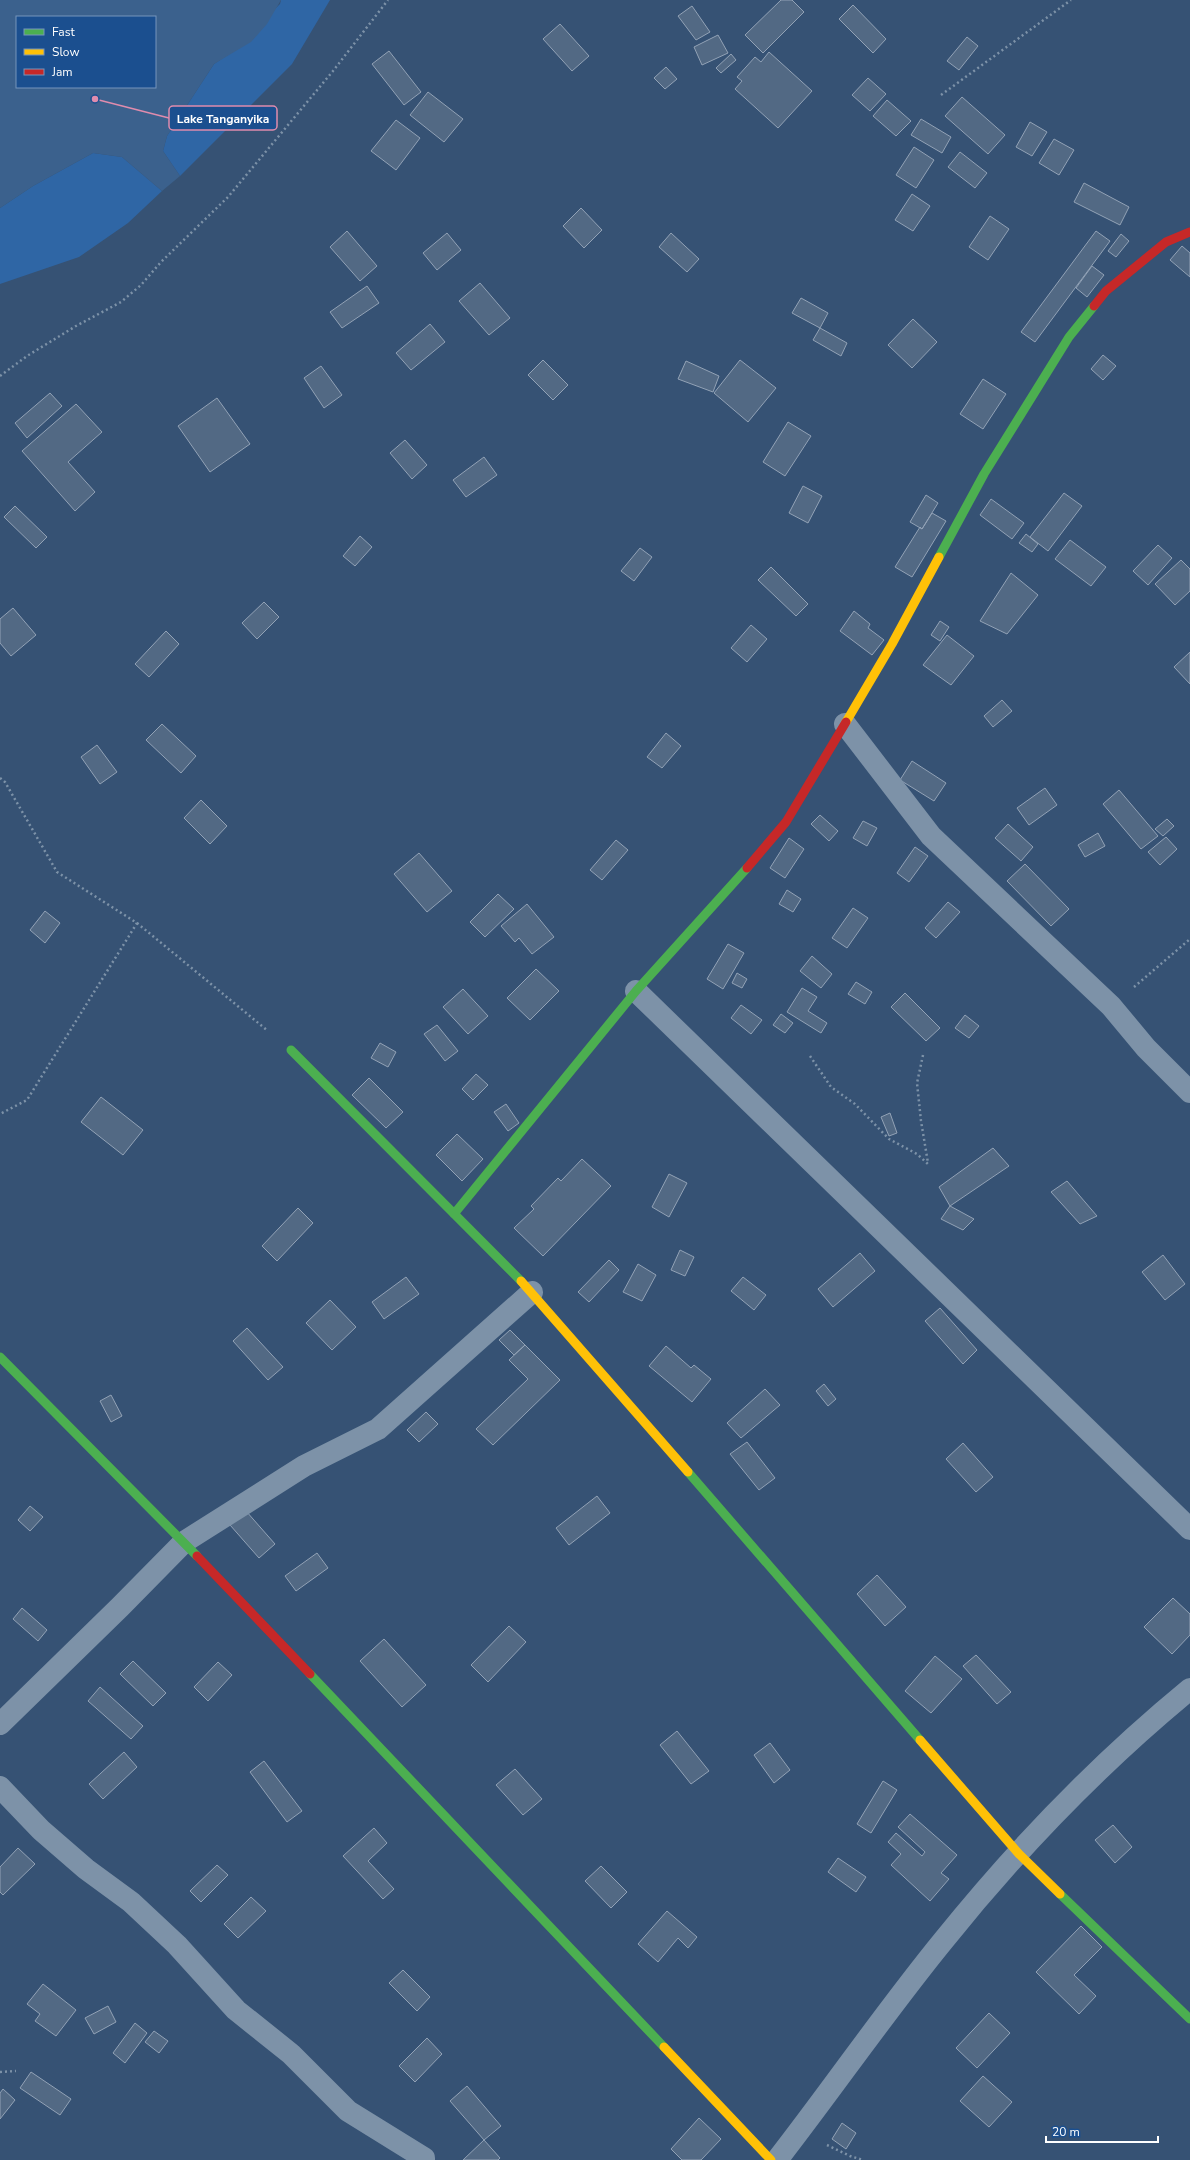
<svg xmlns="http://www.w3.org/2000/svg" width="1190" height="2160" font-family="'Nunito Sans',sans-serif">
<rect width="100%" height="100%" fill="#365274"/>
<path fill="#2f66a5" d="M281,0h49l-38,64 -112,112 -17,-25 4,-15 47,-72 18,-12 48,-48z
M93,153l29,4 40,34 -34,32 -49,34 -79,27v-76l33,-22z"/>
<path fill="#3b618d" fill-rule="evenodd" d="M0,0h281l-14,24 -16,18 -37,22 -47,72 -4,15 17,25 -18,15 -40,-34 -29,-4 -60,33 -33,22zM17,17h138v70h-138z"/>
<path fill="#526984" stroke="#92a2b6" d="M781,0h11l12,12 -41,41 -18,-18z
M853,5l33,34 -13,14 -34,-34z
M692,6l18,26 -14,8 -18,-24z
M560,24l29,32 -17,15 -29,-32z
M718,35l10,18 -26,12 -8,-18z
M967,37l11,9 -19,24 -12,-9z
M389,51l32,41 -17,13 -32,-41z
M769,52l43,39 -34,37 -43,-39 7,-8 -5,-4 18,-20 6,5z
M731,54l5,6 -15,13 -5,-5z
M666,67l11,12 -12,10 -11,-11z
M868,78l18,16 -16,17 -18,-16z
M428,92l35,27 -19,23 -34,-27z
M962,97l43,38 -17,19 -43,-38z
M887,100l24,21 -15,15 -23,-20z
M921,119l30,18 -9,16 -31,-18z
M396,120l24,18 -24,32 -25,-19z
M1030,122l17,10 -15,24 -16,-9z
M1054,139l20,11 -15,25 -20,-12z
M914,147l20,13 -18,28 -20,-13z
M960,152l27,21 -12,15 -27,-21z
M1084,183l45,24 -9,18 -46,-23z
M912,194l18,12 -17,25 -18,-11z
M581,208l21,22 -18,18 -21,-22z
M990,216l19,13 -21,31 -19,-13z
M347,231l30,35 -17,15 -30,-34z
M1096,231l14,10 -75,101 -14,-10z
M447,233l14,17 -24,20 -14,-17z
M671,233l28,26 -12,13 -28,-25z
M1121,234l8,7 -13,16 -8,-6z
M1182,246l8,7v24l-20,-17z
M1092,266l12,9 -17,22 -11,-9z
M480,283l30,35 -21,17 -30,-34z
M367,286l12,17 -37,25 -12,-16z
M801,298l27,15 -8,15 -28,-15z
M913,319l24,23 -25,26 -24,-23z
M430,324l15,18 -34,28 -15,-17z
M820,328l27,15 -6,13 -28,-16z
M1103,355l13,11 -13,14 -12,-11z
M543,360l25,25 -15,15 -25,-25z
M740,360l36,28 -28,34 -34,-29z
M686,361l33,15 -6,16 -35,-13z
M321,366l21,29 -18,13 -20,-30z
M983,379l23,15 -23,35 -23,-15z
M50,393l12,13 -35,32 -12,-15z
M217,398l33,46 -40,28 -32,-46z
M76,404l26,28 -34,30 27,30 -20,19 -53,-60z
M788,422l23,14 -26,40 -22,-14z
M405,440l22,25 -15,14 -22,-26z
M484,457l13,18 -31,22 -13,-17z
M803,486l19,10 -14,27 -19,-10z
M1064,493l18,13 -34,45 -18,-14z
M926,495l12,8 -16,26 -12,-7z
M991,499l33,24 -12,16 -32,-24z
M15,506l32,31 -11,11 -32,-31z
M932,513l14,8 -34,56 -17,-10 25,-40 2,2z
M1026,534l12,10 -6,8 -13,-9z
M360,536l12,11 -17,19 -12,-10z
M1070,540l36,27 -15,19 -36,-27z
M1158,545l14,13 -24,27 -15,-14z
M640,548l12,9 -18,24 -13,-10z
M1181,560l9,9v22l-15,14 -20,-21z
M771,567l37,37 -12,12 -38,-36z
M1011,573l27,22 -31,39 -27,-13z
M264,602l15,15 -22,22 -15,-16z
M13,608l23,27 -25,21 -11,-13v-24z
M854,611l16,13 -2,4 16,12 -12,15 -32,-24z
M940,621l9,6 -9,14 -9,-6z
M751,625l16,14 -20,23 -16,-14z
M166,631l13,13 -30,33 -14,-13z
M947,635l27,21 -23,29 -28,-20z
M1190,652v32l-16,-17z
M1002,700l10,11 -19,16 -9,-11z
M162,724l34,32 -15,17 -35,-33z
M666,733l15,13 -19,22 -15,-11z
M97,745l20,27 -17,12 -19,-27z
M912,761l34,22 -12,18 -34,-21z
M1045,788l12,17 -28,20 -12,-17z
M1119,790l39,46 -17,13 -38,-45z
M201,800l26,26 -17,18 -26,-26z
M820,815l18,16 -9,10 -18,-17z
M1167,819l7,7 -11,10 -8,-7z
M863,821l14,7 -10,18 -14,-8z
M1008,824l25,23 -12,14 -26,-23z
M1098,833l7,13 -20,11 -7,-12z
M1166,837l11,12 -17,16 -12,-13z
M789,838l15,11 -19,29 -15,-10z
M616,840l12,10 -26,30 -12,-10z
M915,847l13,9 -19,26 -12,-9z
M419,853l33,38 -25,21 -33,-38z
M1025,864l44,45 -18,17 -44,-45z
M787,890l14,9 -8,13 -14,-8z
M498,894l16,15 -29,28 -15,-15z
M948,902l12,10 -24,26 -11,-10z
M527,904l27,33 -22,17 -13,-16 -4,4 -14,-16z
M853,908l15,10 -21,30 -15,-10z
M45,911l15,12 -15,20 -15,-13z
M728,944l16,9 -21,36 -16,-10z
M812,956l20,18 -11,14 -21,-17z
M536,969l23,22 -29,29 -23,-22z
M737,973l10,6 -5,9 -10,-5z
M856,982l16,10 -7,12 -17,-10z
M802,988l15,9 -9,14 19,12 -6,10 -34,-21z
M463,989l25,27 -20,18 -25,-27z
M905,993l35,35 -14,13 -35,-34z
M741,1005l21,15 -11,14 -20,-16z
M781,1014l12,9 -8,10 -12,-8z
M965,1015l14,11 -10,12 -14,-10z
M437,1025l21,26 -13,10 -21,-27z
M380,1043l16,9 -8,15 -17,-9z
M476,1074l12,11 -15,15 -11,-11z
M369,1078l34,34 -17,16 -34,-33z
M101,1097l42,33 -20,25 -42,-33z
M506,1104l13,19 -11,8 -14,-19z
M890,1113l7,20 -8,3 -8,-19z
M457,1134l26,25 -21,22 -26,-26z
M993,1148l16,18 -59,40 -11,-19z
M582,1159l29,27 -68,70 -29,-28 20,-19 -3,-3 27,-28 3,3z
M669,1174l18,9 -18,34 -17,-10z
M1067,1181l30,35 -17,8 -29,-32z
M950,1206l24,13 -11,11 -22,-11z
M298,1208l15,15 -36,38 -15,-15z
M680,1250l14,7 -9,19 -14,-6z
M860,1253l15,18 -42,36 -15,-18z
M1163,1255l22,29 -20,16 -23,-28z
M609,1260l10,10 -30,32 -11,-10z
M638,1264l18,11 -14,26 -19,-9z
M406,1277l13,17 -35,25 -12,-17z
M743,1277l23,18 -12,15 -23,-19z
M330,1300l26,27 -24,23 -26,-27z
M940,1308l37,42 -14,14 -38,-43z
M247,1328l36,39 -15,13 -35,-39z
M510,1330l15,15 -11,10 -15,-15z
M525,1345l35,35 -67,65 -17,-16 52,-50 -19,-19z
M666,1346l25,22 3,-3 17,14 -19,23 -43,-36z
M824,1384l12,15 -8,7 -12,-15z
M765,1389l15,16 -39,33 -14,-15z
M111,1395l11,21 -11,6 -11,-21z
M426,1412l12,12 -19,18 -12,-12z
M747,1442l28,36 -16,12 -29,-36z
M963,1443l30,34 -17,15 -30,-33z
M597,1496l13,17 -41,32 -13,-17z
M30,1506l13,11 -13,14 -12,-11z
M246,1511l29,33 -16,14 -29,-33z
M317,1553l11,15 -32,23 -11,-15z
M877,1575l29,32 -21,19 -28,-32z
M1173,1598l17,16v21l-18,19 -28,-27z
M22,1608l25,22 -9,11 -25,-22z
M509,1626l17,16 -38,40 -17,-17z
M384,1639l42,46 -24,22 -42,-46z
M976,1655l35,37 -14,12 -34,-38z
M935,1656l27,23 -31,34 -26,-22z
M133,1661l33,32 -13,13 -33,-32z
M218,1662l14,13 -24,26 -14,-14z
M100,1687l43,39 -12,13 -43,-38z
M677,1731l32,40 -18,13 -31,-39z
M770,1743l20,27 -16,13 -20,-28z
M124,1752l13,15 -34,32 -14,-15z
M264,1761l38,50 -15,11 -37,-50z
M515,1769l27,30 -19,16 -27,-30z
M883,1781l14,9 -26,43 -14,-9z
M910,1814l47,41 -16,18 8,6 -19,22 -39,-36 10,-11 -13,-12 8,-9 26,23 3,-4 -27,-25z
M1113,1825l19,22 -17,16 -20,-23z
M374,1828l13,15 -19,18 26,28 -11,10 -40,-43z
M18,1848l17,16 -32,31 -3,-3v-25z
M838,1858l28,19 -10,15 -28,-20z
M217,1865l11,10 -27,27 -11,-11z
M601,1866l26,26 -16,16 -26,-27z
M251,1897l15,14 -28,27 -14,-14z
M667,1911l30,26 -9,11 -10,-10 -20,24 -20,-18z
M1081,1926l21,21 -28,28 22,21 -17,18 -43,-42z
M403,1970l27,27 -13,14 -28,-28z
M43,1984l33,26 -20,26 -21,-15 5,-7 -13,-10z
M108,2006l8,16 -22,12 -9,-16z
M989,2013l21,20 -33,35 -21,-20z
M135,2023l12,10 -22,30 -12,-10z
M154,2031l14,10 -9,12 -14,-11z
M427,2038l15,16 -27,28 -16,-16z
M31,2072l40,27 -11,16 -40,-27z
M983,2076l29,26 -23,25 -29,-26z
M467,2086l34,40 -17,14 -34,-39z
M3,2089l12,11 -15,19v-26z
M699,2118l22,21 -20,21h-19l-11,-11z
M842,2123l14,10 -10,16 -14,-10z
M484,2140l16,18 -2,2h-35z"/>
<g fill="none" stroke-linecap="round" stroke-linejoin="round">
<path stroke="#7d92a8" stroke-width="2.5" stroke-dasharray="2 3" stroke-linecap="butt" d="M941,95l130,-95
M0,376l27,-20 49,-30 45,-24 20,-17 20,-23 67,-65 105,-126 55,-71
M0,778l5,4 52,90 80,51 -110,177 -27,14
M137,923l131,108
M1134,987l56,-48
M923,1055l-6,28 4,38 7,42
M810,1056l21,31 24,17 34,35 28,15 11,10
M0,2072l16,-1
M827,2145l23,11 13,4"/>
<path stroke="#7d92a8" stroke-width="22" d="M845,724l86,112 180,170 35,42 44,44
M636,991l554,538
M0,1724l120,-117 64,-65 120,-76 74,-37 154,-137
M0,1787l41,43 45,39 45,33 46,43 59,65 55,44 57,57 76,47v2
M777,2160c56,-72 108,-148 166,-219 73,-91 157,-178 247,-252"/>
<path stroke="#4caf50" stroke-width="9" d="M939,557l45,-83 85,-137 25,-31
M291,1050l230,231
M454,1214l182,-223 111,-123
M0,1357l197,199
M688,1472l232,268
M310,1674l354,373
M1060,1894l130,125"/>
<path stroke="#ffc107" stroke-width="9" d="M846,722l46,-78 47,-87
M521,1281l167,191
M920,1740l99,114 41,40
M664,2047l107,113"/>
<path stroke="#c62828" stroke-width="9" d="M1094,306l12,-15 60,-49 24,-10
M747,868l39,-46 60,-100
M197,1556l113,118"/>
</g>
<path fill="none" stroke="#e08cad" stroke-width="1.5" d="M95 99L169 118"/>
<circle fill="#e08cad" stroke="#1b4f8f" stroke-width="1.5" cx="95" cy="99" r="4"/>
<rect fill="#1b4f8f" stroke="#e08cad" stroke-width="1.5" x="169" y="106" width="108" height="24" rx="4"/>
<g font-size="12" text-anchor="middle" font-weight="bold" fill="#fff">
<text x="223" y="123">Lake Tanganyika</text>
</g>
<rect x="16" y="16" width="140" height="72" fill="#1b4f8f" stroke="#7695bc"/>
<rect x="24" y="29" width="20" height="6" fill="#4caf50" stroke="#7695bc"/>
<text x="52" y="36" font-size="12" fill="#ffffff">Fast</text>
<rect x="24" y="49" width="20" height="6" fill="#ffc107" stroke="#7695bc"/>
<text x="52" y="56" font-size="12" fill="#ffffff">Slow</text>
<rect x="24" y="69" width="20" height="6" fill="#c62828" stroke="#7695bc"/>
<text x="52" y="76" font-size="12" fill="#ffffff">Jam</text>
<path d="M1046 2136v6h112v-6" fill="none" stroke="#ffffff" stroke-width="2"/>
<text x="1052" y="2136" font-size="12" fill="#ffffff" stroke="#1b4f8f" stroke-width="3" paint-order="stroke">20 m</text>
</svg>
